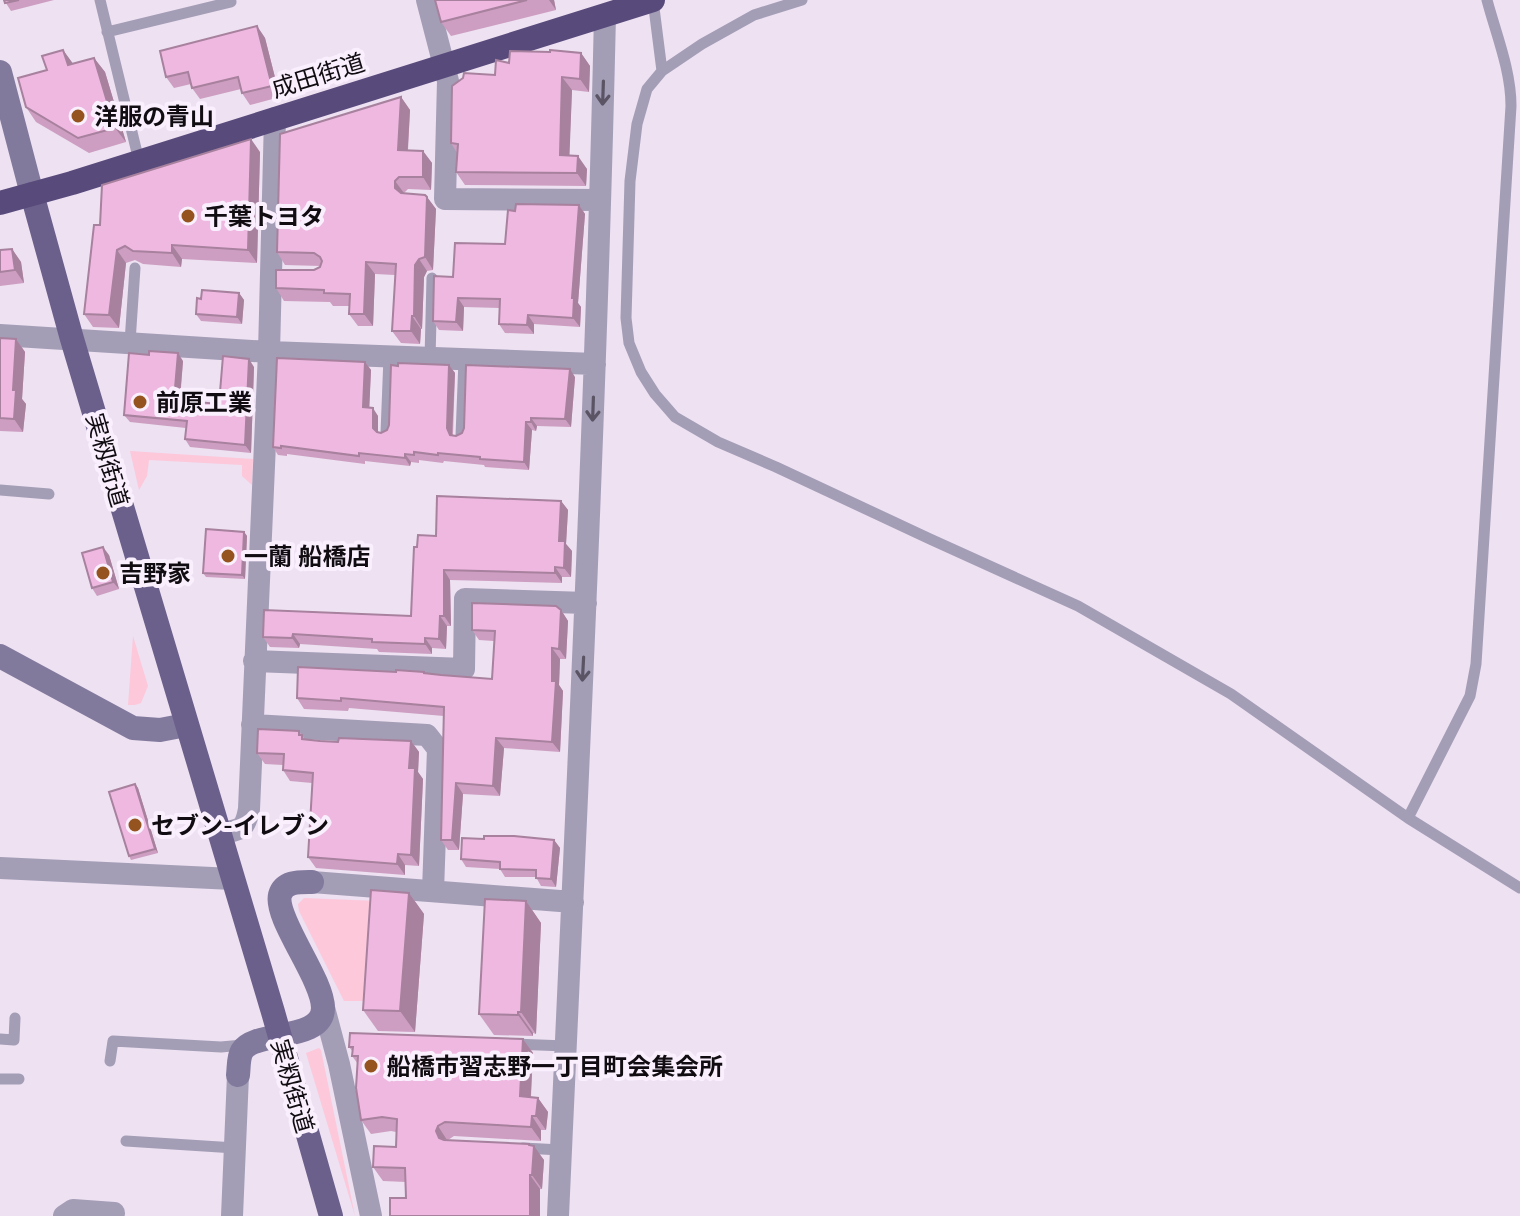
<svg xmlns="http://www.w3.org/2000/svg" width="1520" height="1216" font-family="'PT Serif','Noto Sans JP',serif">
<rect width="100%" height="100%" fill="#ede1f2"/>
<path fill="#fcc8da" d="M130,451l123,8 -1,26 -10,-9v-11l-93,-5 -2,16 -8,14z
M133,636l15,50 -7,17 -6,2h-7z
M304,898l75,3 -8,100h-27l-45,-90 -1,-7z
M319,1048l2,2 34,166 -49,-163z"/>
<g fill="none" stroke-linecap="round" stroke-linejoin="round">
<path stroke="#a39db6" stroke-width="11" d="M100,0l39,161
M653,0l9,71
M802,0l-48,15 -52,29 -40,27 -15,18 -10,35 -7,57 -4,137 3,25 12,29 14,22 20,23 43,25 58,25 154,72 148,67 153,88 177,124 112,70
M107,32l124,-30 -1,-2
M130,342l5,-74
M430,359l2,-81
M386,433l3,-76
M461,436l3,-76
M0,490l49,4
M1408,818l62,-122 6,-32 35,-558c0,-36 -15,-72 -24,-106
M0,1039l14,1 1,-22
M513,1044l53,2
M110,1061l3,-20 108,6 22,-2
M0,1079h19
M126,1141l109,7
M523,1148l38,2"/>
<path stroke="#a39db6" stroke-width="22" d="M427,0l21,81 -3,118 155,1
M0,335l269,17 326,12
M254,661l210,8 1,-70 121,4
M252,725l175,10 11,14 -5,142
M219,833c21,-3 26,-2 30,-24l20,-457 6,-234
M0,868l233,11
M312,882l261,20
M323,1004l16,60 32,152
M64,1216l9,-6 41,3
M232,1216l6,-141
M558,1216c18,-400 38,-800 47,-1201"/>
<path stroke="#827a9d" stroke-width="24" d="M0,72l32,122
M0,656l133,72 27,2 26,-5
M238,1075c1,-7 0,-17 4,-24 12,-21 81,-9 81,-43 0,-29 -49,-90 -43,-113 4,-14 20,-13 32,-13"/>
<path stroke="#6b608b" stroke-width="24" d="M32,194l40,145 201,673 58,204"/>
<path stroke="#584a7b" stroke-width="24" d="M0,203l72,-20 581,-183"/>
</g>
<path fill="#cd9ec1" d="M4,0h50l-43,11z
M435,0h119l2,10 -105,26 -10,-14z
M257,26l8,12 15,59 -30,8 -8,-12 -1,-4 -41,10 -8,-11 -1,-4 -17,4 -8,-11z
M63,50l10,14 21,-6 11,14 21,70 -37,11 -53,-31 -10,-15 21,-37z
M581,53l9,13 -1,26 -17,-2 -3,65 18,14 -1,17 -121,-1 -9,-13 1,-19 -6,-10 58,-80z
M401,97l9,13 -2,40 15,1 9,12 -1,27 -23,-1 -4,4 23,4 9,12 -3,61 -6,1 -3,6 -2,52h-1l-1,15 -19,-1 -9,-12 3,-56 -20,-1 -2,52h-15l-9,-12v-8h-16l-3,-4 -46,-1 -8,-13 44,-21 1,-1 -36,-1 -8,-13z
M260,152l-3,111 -75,-4 -1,8 -38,-3 -8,-4 -9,3 -7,65 -26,-1 -9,-13 16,-89z
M579,205l6,9 -7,89 3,4 -1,20 -46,-3v10l-29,-1 -6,-9 1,-16 -36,-1 -1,24 -24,-1 -6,-9 20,-44 52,-33 10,-33z
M12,249l9,13 3,21 -24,3v-36z
M239,293l5,7 -2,24 -41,-3 -5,-7 5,-15z
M0,338l16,1 9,13 -3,47 4,5 -3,28 -23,-1z
M183,361l-3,40 39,3 35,-37 -3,86 -61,-6 -5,-8 1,-11 -56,-6 -6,-7z
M365,362l6,8 -2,37 9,9v17h3l6,-3 2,-5 9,-59 51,-1 6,8 -2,62 3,1 119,-59 -4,50 -34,-1 -1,5 -4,-1 -3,40 -44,-3 -1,-2 -40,-4 -1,2 -24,-3v3l-8,-1 -1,4 -45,-5v3l-78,-10v2l-9,-1 -5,-8z
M561,501l7,9 -2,34 6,7 -1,26h-9v6l-112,-3 1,46h-4l-1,23 -14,-1v6l-53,-2 -2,-3 -77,-5 -1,4 -29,-1 -7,-10 148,-21 6,-69 19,-11z
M244,532l3,4 -2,43 -39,-2 -3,-4z
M109,555l10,34 -22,7 -5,-8z
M561,610l7,11 -2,38h-6l-1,26 4,6 -3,61 -56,-4 -4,48 -37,-2 -4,56h-11l-7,-10 3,-124 -95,-8 -1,3 -44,-2 -7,-11 128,-25 67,6 2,-38 -15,-1 -7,-10z
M299,731l6,8 33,3 73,-1 8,11 -1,20 5,7 -4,87 -14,-1v10l-89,-7 -8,-11 4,-74 -22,-2 -7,-11v-5l-18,-1 -8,-11z
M135,784l3,4 20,65 -27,7 -2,-4z
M484,839l70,1 6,8 -4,39 -15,-1 -5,-9h-31l-5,-8 -34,-2 -5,-8z
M409,893l15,21 -9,118 -37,-1 -15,-21z
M526,901l15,22 -5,111 -3,-1v3l-39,-1 -15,-21z
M523,1039l10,14 -2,44 7,1 10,14 -2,18h-5v11l-87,-5 -6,4 81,4 15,16 -2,29 -136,9v-16l-23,-1 -10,-14 23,-20v-15l-5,-1 -20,3 -10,-14 -3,-56 -6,-8 1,-4 -4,-5z"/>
<path fill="#a7819d" d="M549,0h5l2,10z
M257,26l8,12 15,59 -8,-11z
M63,50l11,15h-6z
M581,53l9,13 -1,26 -9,-13z
M94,58l11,14 21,70 -11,-14z
M562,77l10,13 -3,78 -9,-13z
M401,97l9,13 -3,52 -9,-12z
M251,139l9,13 -3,111 -9,-13z
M423,151l9,12 -1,27 -8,-13z
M578,156l9,13 -1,17 -9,-13z
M395,181l9,12 -1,7 -8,-12z
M427,197l9,12 -3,61 -8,-13z
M579,205l6,9 -7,89 3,4 -1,20 -7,-9 -1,-20z
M172,245l10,14 -1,8 -9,-14z
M12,249l9,13 3,21 -9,-13z
M117,250l9,13 -7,65 -10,-13z
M419,259l8,12 -3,6 -2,52 -8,-13 1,-51z
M366,262l9,12 -2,52 -9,-12z
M239,293l5,7 -2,24 -5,-7z
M458,298l6,9 -1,24 -7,-9z
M528,315l6,9v10l-7,-9z
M412,316l9,13 -1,15 -9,-13z
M16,339l9,13 -3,47 4,5 -3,28 -9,-13 -1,-29z
M178,353l5,8 -4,47 -5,-8z
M249,359l5,8 -3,86 -6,-8z
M365,362l6,8 -2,45 -6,-8z
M449,365l6,8 -3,63 -2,-1 -3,-7z
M570,369l5,8 -4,50 -6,-8z
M373,408l5,8v20l-5,-8z
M531,418l6,8 -1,5 -5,-9z
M526,422l6,8 -3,40 -5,-8z
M405,454l6,8 -1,4 -5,-8z
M561,501l7,9 -2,34 6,7 -1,26 -7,-9 -5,-27z
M244,532l3,4 -2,43 -3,-4z
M103,547l6,8 10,34 -6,-7z
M555,567l7,10v6l-7,-10z
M444,570l6,10 1,46 -7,-10z
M561,610l7,11 -2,38 -7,-10z
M440,616l7,10 -1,23 -7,-10z
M293,634l7,10 -1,4 -7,-10z
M425,638l7,10v6l-7,-10z
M552,648l8,11 -1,26 4,6 -3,61 -8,-10z
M496,738l8,10 -4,48 -7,-10z
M411,741l8,11 -1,20 5,7 -4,87 -8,-11 -2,-87z
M456,783l7,11 -4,56 -7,-10z
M135,784l3,4 20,65 -3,-4z
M554,840l6,8 -4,39 -5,-8z
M398,854l7,11v10l-8,-11z
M409,893l15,21 -9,118 -15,-21z
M526,901l15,22 -5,111 -15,-22z
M518,1012l15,21v3l-15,-21z
M523,1039l10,14 -3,57 -10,-14z
M538,1098l10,14 -2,18 -10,-14z
M532,1116l9,14v11l-10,-14z
M438,1126l9,14 -8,-2 -3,-7z
M529,1144l5,6v-4l10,14 -2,29 -10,-14z
M530,1175l10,14v27h-10z"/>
<path fill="#eeb8e0" stroke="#a7819d" stroke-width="2" d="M4,0h15l-14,3z
M435,0h92l-86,22z
M257,26l15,60 -30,7 -4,-16 -46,11 -4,-16 -22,5 -6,-26z
M63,50l5,15 26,-7 21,70 -37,10 -52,-31 -8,-29 29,-8 -5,-14z
M550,50l31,3 -1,26 -18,-2 -2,78 18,1 -1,17 -121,-1 2,-28 -7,-1 1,-57 11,-8 1,-5 31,2 1,-15 13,3 1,-12 40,1z
M401,97l-3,53 25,1v26h-24l-4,4v7l6,5 24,2 2,2 -2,60 -6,2 -4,6 -1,51h-2l-1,15h-19l4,-67 -30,-2 -2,52h-15l1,-20 -26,-1v-3l-48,-2v-18h38l6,-3 2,-6 -2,-4 -6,-4 -37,-1 3,-118z
M251,139l-3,111 -76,-5v8l-39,-2 -8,-5 -8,4 -8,65 -25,-1 10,-89h6l2,-40z
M516,204l63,1 -7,93h2l-1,20 -45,-3 -1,10 -28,-1 1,-25 -42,-1 -2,24 -23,-1 1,-45 19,1 2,-34 50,1 3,-34 7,1z
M12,249l3,21 -15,2v-22z
M202,290l37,3 -2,24 -41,-3 1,-16 4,1z
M0,338l16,1 -3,51h3l-2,29 -14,-1z
M149,351l29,2 -4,47 45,4 4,-48 26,3 -4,86 -60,-6 2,-18 -63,-6 5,-62 20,2z
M277,358l88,4 -2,45 10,1v20l4,4 4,1 6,-3 2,-5 2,-60 7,1v-3l51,2 -2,63 3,7 6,1 6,-3 2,-5 2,-63 104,4 -5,50 -34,-1v4h-5l-2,40 -44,-3v-2l-42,-4v2l-24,-3v3l-9,-1v4l-46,-5v3l-78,-10v2l-8,-1z
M437,496l124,5 -2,40h6l-1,27 -9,-1v6l-111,-3v46h-4l-1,23 -14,-1v6l-53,-2v-3l-79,-5 -1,4 -29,-1 1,-27 147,6 3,-69h3l1,-12 18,1z
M206,529l38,3 -2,43 -39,-2z
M103,547l10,35 -21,6 -10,-35z
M472,603l84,3 5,4 -2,39 -7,-1v33h4l-4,61 -56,-4 -3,48 -37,-3 -4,57h-11l3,-133 -103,-9v3l-44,-3 1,-31 98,5v-2l28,2v1l17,2 51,4 3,-48 -23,-1z
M258,729l41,2v4h3v4l18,2 18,1 1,-4 72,3 -2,27h6l-4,87 -13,-1 -1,10 -89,-7 5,-84 -30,-3 1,-16 -27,-1z
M135,784l20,65 -26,7 -20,-64z
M484,836h30l40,4 -3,39 -15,-1v-8l-36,-1v-7l-39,-3 1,-21 22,1z
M371,890l38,3 -9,118 -37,-1z
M485,899l41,2 -5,111h-3v3l-39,-1z
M350,1033l173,6 -3,57 18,2 -2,18h-4l-1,11 -86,-5 -7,4 -2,5 3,7 5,2 85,4v1l5,1 -2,29h-2v41h-140v-18h16l-1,-30 -32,-1 1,-21 22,1 1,-28 -15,-2 -21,3 -5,-32 2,-32h-6l1,-9h-4z"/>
<defs><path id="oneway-shaft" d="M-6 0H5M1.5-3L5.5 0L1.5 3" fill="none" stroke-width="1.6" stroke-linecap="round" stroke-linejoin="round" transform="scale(2)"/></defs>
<g stroke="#5a5464">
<use href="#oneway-shaft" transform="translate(603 93) rotate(92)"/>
<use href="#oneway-shaft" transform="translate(593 409) rotate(92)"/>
<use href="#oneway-shaft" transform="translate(583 669) rotate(93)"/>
</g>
<g fill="#95541f" stroke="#f9effd" stroke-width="3">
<circle cx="78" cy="116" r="8"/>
<circle cx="188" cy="216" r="8"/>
<circle cx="140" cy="402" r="8"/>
<circle cx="228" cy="556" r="8"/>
<circle cx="103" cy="573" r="8"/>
<circle cx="135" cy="825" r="8"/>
<circle cx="371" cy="1066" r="8"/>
</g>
<g text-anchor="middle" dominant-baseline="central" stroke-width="8" stroke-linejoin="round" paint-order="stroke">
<g font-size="24" fill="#100c11" stroke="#f9effd">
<text transform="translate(318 75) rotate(-17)">成田街道</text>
<text transform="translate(108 460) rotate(74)">実籾街道</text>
<text transform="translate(293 1086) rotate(74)">実籾街道</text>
</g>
<g font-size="24" font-weight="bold" fill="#100c11" stroke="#f9effd" text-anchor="start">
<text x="94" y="116">洋服の青山</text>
<text x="204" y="216">千葉トヨタ</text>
<text x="156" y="402">前原工業</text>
<text x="244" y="556">一蘭 船橋店</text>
<text x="119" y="573">吉野家</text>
<text x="151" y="825">セブン-イレブン</text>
<text x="387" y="1066">船橋市習志野一丁目町会集会所</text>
</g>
</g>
</svg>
